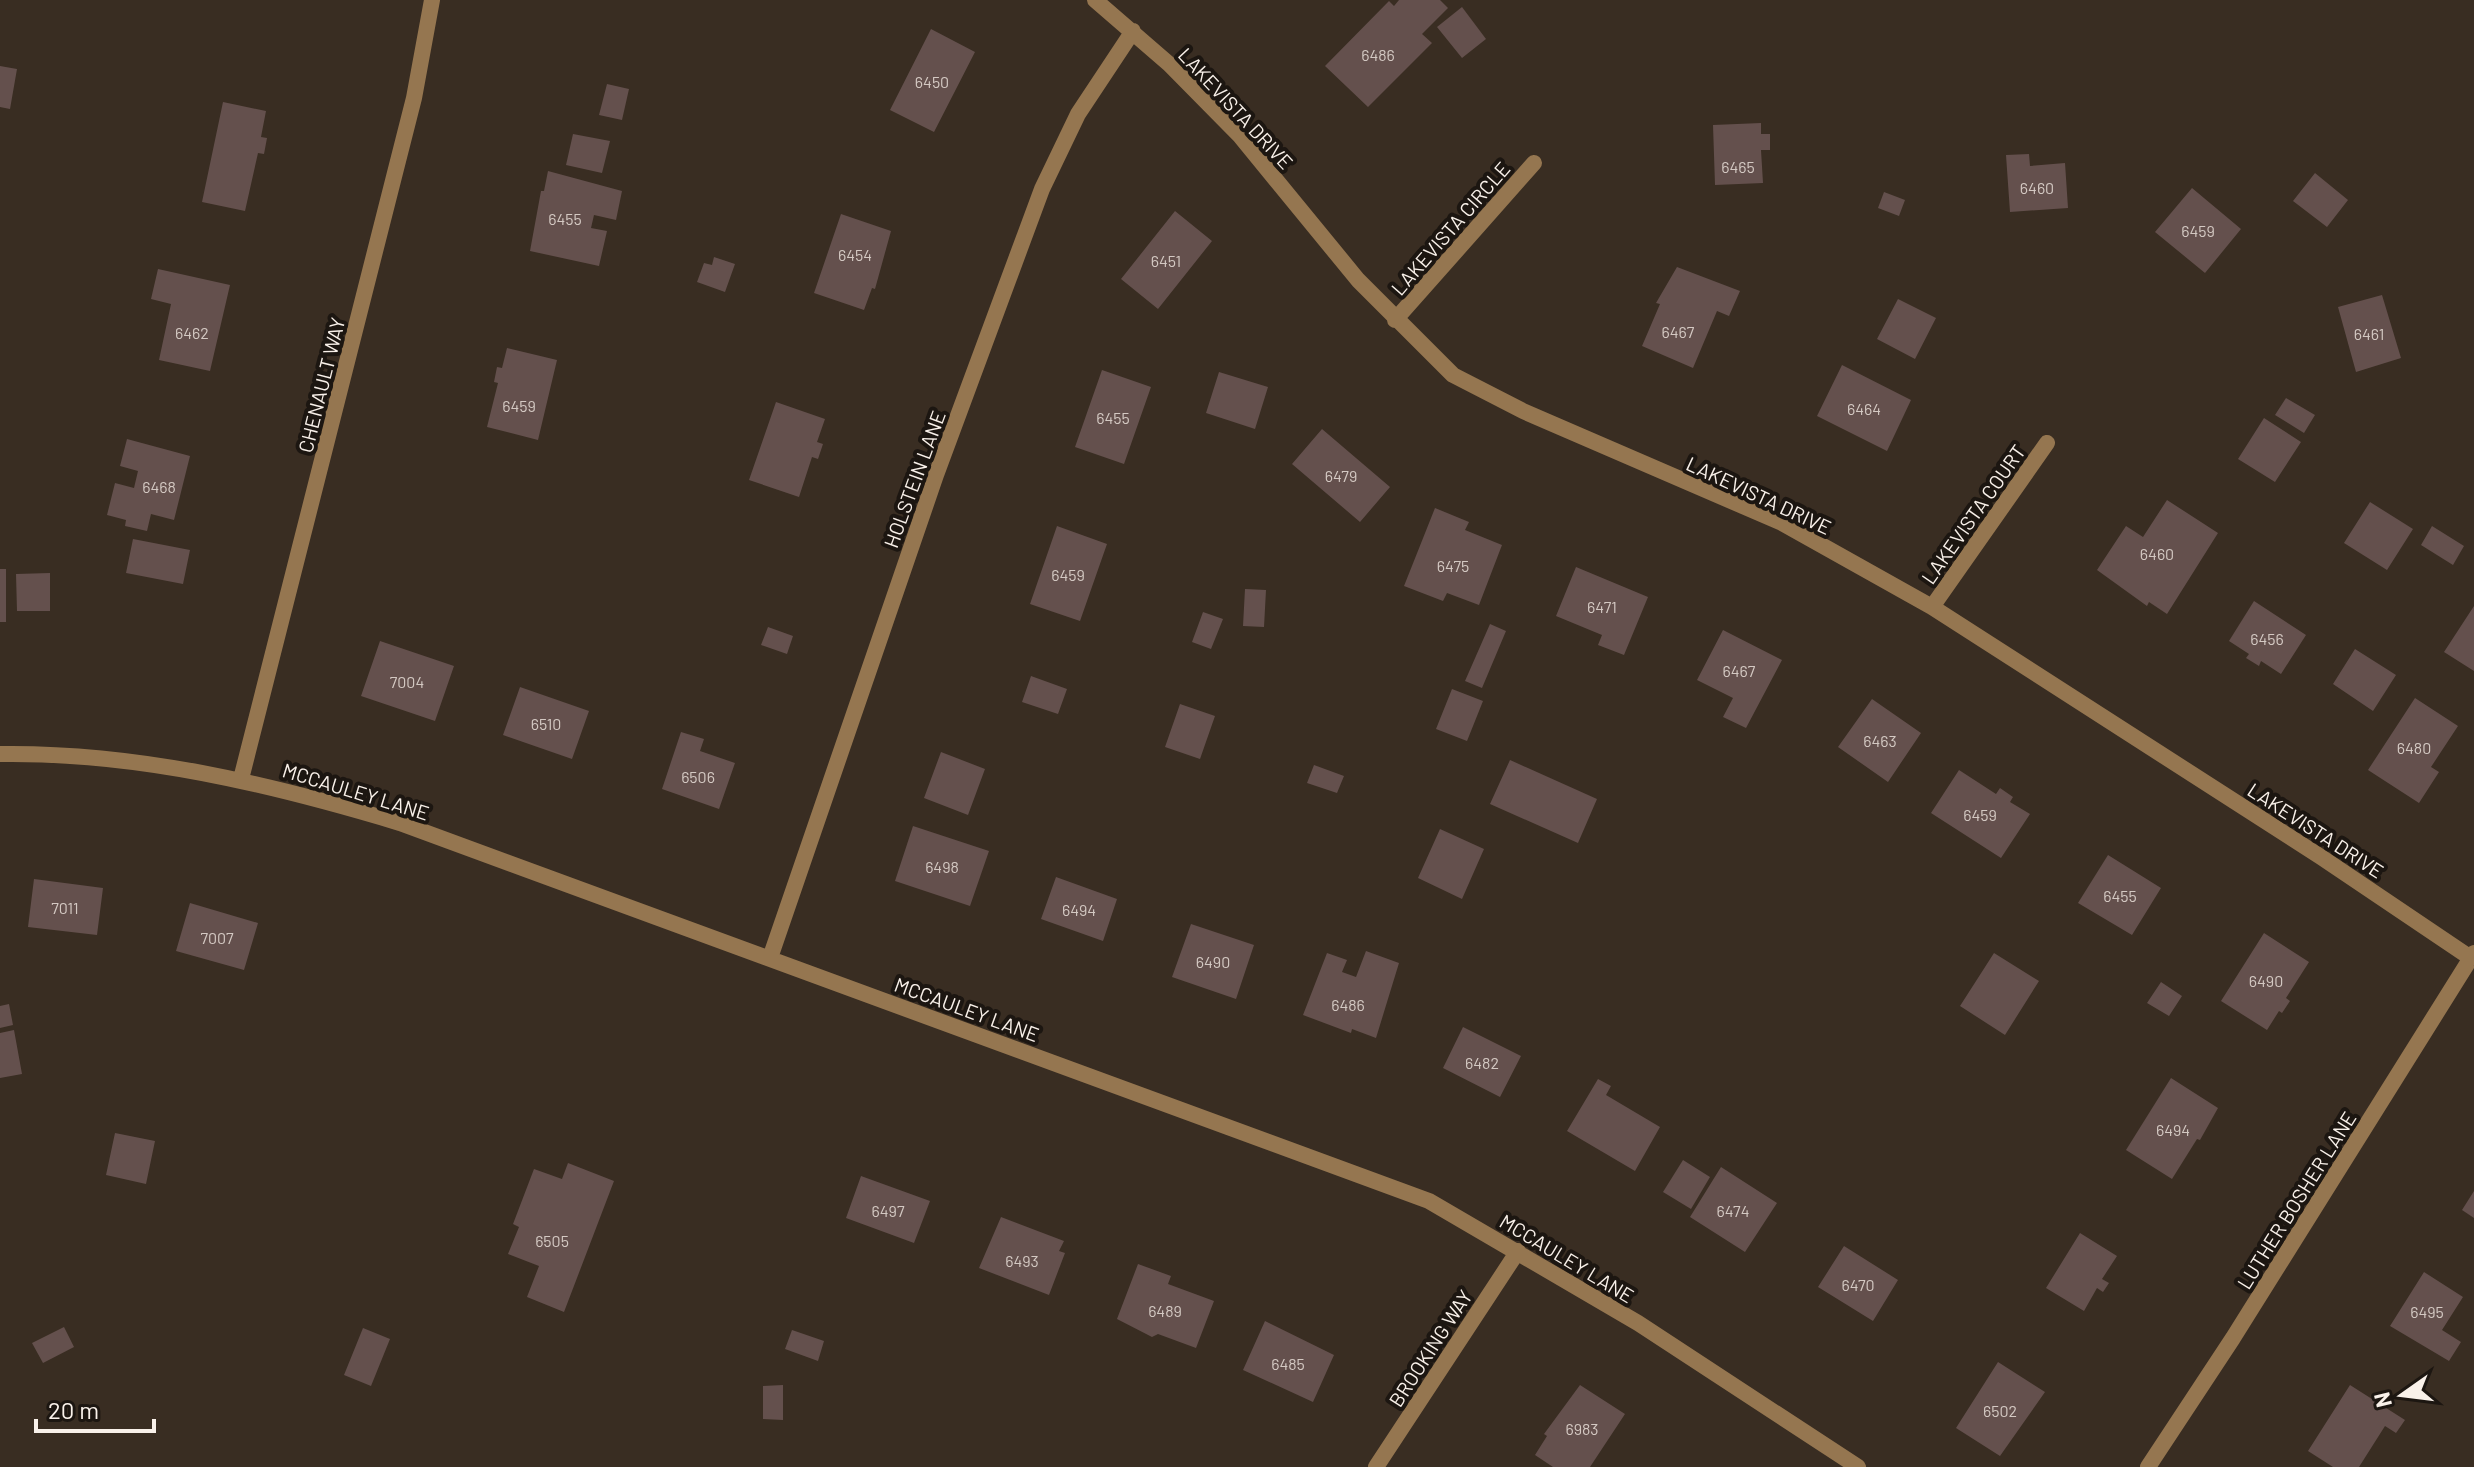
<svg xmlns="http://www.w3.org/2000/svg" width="2474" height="1467" font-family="Barlow,sans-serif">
<rect width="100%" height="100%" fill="#392d22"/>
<path fill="#64504d" d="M1399,0h41l8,8 -26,26 10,9 -64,64 -43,-41 64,-65 5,5z
M1462,7l24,32 -24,19 -25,-31z
M931,29l44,23 -41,80 -44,-22z
M0,66l17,3 -7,40 -10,-2z
M607,84l22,5 -7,31 -23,-5z
M223,102l43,9 -5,26 6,1 -3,16 -6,-1 -13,58 -43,-9z
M1761,123v11h9v16h-9l2,33 -48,2 -2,-60z
M573,134l37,7 -8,32 -36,-8z
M2029,154l1,12 35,-3 3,45 -58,4 -4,-57z
M548,171l74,20 -6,29 -22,-5 -3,13 16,3 -8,35 -69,-15 11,-60h3z
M2315,173l33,27 -21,27 -34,-26z
M2192,188l49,41 -36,44 -50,-41z
M1884,192l21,8 -6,16 -21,-8z
M1175,211l37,30 -54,68 -37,-30z
M841,214l50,17 -16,58 -3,-1 -8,22 -50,-17z
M714,257l21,7 -10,28 -28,-10 7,-19 8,2z
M1677,267l63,24 -11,25 -12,-5 -24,57 -51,-22 18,-42 -4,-1z
M158,269l72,16 -20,86 -51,-11 12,-56 -20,-5z
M2382,295l19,63 -45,14 -18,-65z
M1898,299l38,19 -21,41 -38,-20z
M507,348l50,12 -19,80 -51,-13 11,-44 -4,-1 3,-15 5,1z
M1842,365l69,35 -24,51 -70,-35z
M1102,370l49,17 -27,77 -49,-17z
M1219,372l49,15 -13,42 -49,-16z
M2286,398l29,17 -11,18 -29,-18z
M776,402l49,17 -8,23 6,2 -5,15 -6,-2 -13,40 -50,-17z
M2264,418l37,24 -26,40 -37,-23z
M1322,429l68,58 -30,35 -68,-58z
M127,439l63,17 -16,64 -23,-6 -4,17 -22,-5 1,-6 -19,-5 8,-32 19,5 4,-17 -18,-5z
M2167,500l51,33 -51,81 -18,-12 -2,4 -50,-36 29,-44 17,11z
M2370,502l43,27 -26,41 -43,-27z
M1435,508l34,14 -4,8 37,15 -23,60 -32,-12 -4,8 -39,-15z
M1057,526l50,18 -27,77 -50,-17z
M2432,526l32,20 -11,19 -32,-20z
M133,539l57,11 -7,34 -57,-11z
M1576,567l72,30 -24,58 -26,-10 4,-10 -46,-19z
M0,569h6v53h-6z
M50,573v38h-33l-1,-37z
M1245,589l21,1 -2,37 -21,-1z
M2254,601l52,34 -25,39 -20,-13 -2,5 -13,-8 3,-4 -20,-13z
M2474,606v65l-30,-19z
M1203,612l20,7 -12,30 -19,-7z
M1490,624l16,7 -24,57 -17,-7z
M768,627l25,9 -6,18 -26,-9z
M1723,630l59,30 -36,68 -23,-11 10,-19 -36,-18z
M380,641l74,25 -19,55 -74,-25z
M2355,649l41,26 -23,36 -40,-27z
M1031,676l36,13 -9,25 -36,-12z
M520,687l69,24 -17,48 -69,-24z
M1452,689l31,12 -16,40 -31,-12z
M2415,698l43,28 -27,41 8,5 -20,31 -51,-33z
M1872,699l49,34 -33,49 -50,-35z
M1180,704l35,12 -15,43 -35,-12z
M681,732l23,7 -4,12 35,12 -16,46 -57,-20z
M941,752l44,17 -17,46 -44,-17z
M1510,760l87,39 -19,44 -88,-39z
M1314,765l30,11 -7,17 -30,-10z
M1959,770l37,24 4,-6 13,9 -3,5 20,12 -29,44 -70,-45z
M913,826l76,25 -19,55 -75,-25z
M1440,829l44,20 -22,50 -44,-21z
M2108,855l53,33 -29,47 -54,-32z
M1056,877l61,22 -14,42 -62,-22z
M34,879l69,9 -6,47 -69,-8z
M190,903l68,20 -14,47 -68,-19z
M1191,924l63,21 -18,54 -64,-22z
M2264,933l45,29 -23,36 4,3 -8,12 -3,-2 -12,19 -46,-29z
M1366,951l33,12 -23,75 -24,-9 -1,4 -48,-18 24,-62 20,7 -5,12 14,5z
M1994,953l45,28 -34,54 -45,-29z
M2161,982l21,14 -13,20 -22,-13z
M9,1004l4,21 -13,3v-22z
M1463,1027l58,29 -21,41 -57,-29z
M14,1030l8,44 -22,4v-45z
M2171,1078l47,30 -18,32 -3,-1 -25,40 -46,-29z
M1598,1079l13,7 -5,9 54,32 -25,44 -68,-40z
M115,1133l40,8 -9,43 -40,-9z
M1683,1160l27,17 -19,32 -28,-17z
M568,1163l46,18 -50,131 -37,-15 12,-31 -31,-12 11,-27 -6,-3 21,-55 28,10z
M1721,1167l56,36 -32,49 -55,-35z
M861,1176l69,25 -16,42 -68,-25z
M2474,1191v27l-12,-8z
M1001,1217l63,24 -5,10 6,2 -16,42 -70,-27z
M2080,1233l37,23 -15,23 7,4 -6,9 -6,-4 -13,23 -38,-23z
M1844,1246l54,34 -25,41 -55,-34z
M1138,1264l33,12 -3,8 46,17 -18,47 -38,-14 -6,3 -35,-18z
M2424,1272l39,25 -21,33 19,12 -12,19 -59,-35z
M1265,1321l69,34 -21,47 -70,-32z
M64,1327l10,20 -31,16 -11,-20z
M363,1328l27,11 -19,47 -27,-11z
M792,1330l32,11 -6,20 -33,-12z
M1998,1362l47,30 -45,64 -44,-28z
M783,1385v35l-20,-1v-33z
M1580,1385l45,29 -35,53h-37l-18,-12 12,-19 -3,-2z
M2350,1385l55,35 -9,13 -11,-7 -26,41h-26l-25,-16z"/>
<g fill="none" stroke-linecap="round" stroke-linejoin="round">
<path stroke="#957650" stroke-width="16" d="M1095,0l74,64 71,72 118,144 95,95 70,36 259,112 150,84 389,250 150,101
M1395,320l139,-157
M1932,607l115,-164
M0,754c137,-2 270,30 400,69l1029,378 209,122 220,144
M241,779l173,-681 18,-98
M770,958l166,-483 106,-286 36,-75 55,-83
M1376,1467l142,-216
M2148,1467l85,-129 241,-385"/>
</g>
<g text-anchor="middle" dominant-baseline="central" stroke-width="8" stroke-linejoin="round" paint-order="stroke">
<g font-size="16" fill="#d4c9c3">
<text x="1378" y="54">6486</text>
<text x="932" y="81">6450</text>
<text x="1738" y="166">6465</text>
<text x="2037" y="187">6460</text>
<text x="565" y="218">6455</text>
<text x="2198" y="230">6459</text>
<text x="855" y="254">6454</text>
<text x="1166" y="260">6451</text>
<text x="1678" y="331">6467</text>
<text x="192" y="332">6462</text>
<text x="2369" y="333">6461</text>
<text x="519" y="405">6459</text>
<text x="1864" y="408">6464</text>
<text x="1113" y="417">6455</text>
<text x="1341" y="475">6479</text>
<text x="159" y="486">6468</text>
<text x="2157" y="553">6460</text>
<text x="1453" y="565">6475</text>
<text x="1068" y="574">6459</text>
<text x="1602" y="606">6471</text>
<text x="2267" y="638">6456</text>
<text x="1739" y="670">6467</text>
<text x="407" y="681">7004</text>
<text x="546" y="723">6510</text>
<text x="1880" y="740">6463</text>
<text x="2414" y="747">6480</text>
<text x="698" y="776">6506</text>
<text x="1980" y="814">6459</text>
<text x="942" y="866">6498</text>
<text x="2120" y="895">6455</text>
<text x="65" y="907">7011</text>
<text x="1079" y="909">6494</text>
<text x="217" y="937">7007</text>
<text x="1213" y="961">6490</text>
<text x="2266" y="980">6490</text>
<text x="1348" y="1004">6486</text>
<text x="1482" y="1062">6482</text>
<text x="2173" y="1129">6494</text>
<text x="888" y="1210">6497</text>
<text x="1733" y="1210">6474</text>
<text x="552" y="1240">6505</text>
<text x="1022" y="1260">6493</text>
<text x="1858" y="1284">6470</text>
<text x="1165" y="1310">6489</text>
<text x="2427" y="1311">6495</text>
<text x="1288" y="1363">6485</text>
<text x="2000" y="1410">6502</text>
<text x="1582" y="1428">6983</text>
</g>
<g font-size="20" fill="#f9f1ea" stroke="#1c1611">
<text transform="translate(1236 108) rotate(47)">LAKEVISTA DRIVE</text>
<text transform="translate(1450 228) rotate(-49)">LAKEVISTA CIRCLE</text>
<text transform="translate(321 385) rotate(-76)">CHENAULT WAY</text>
<text transform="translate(914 479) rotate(-70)">HOLSTEIN LANE</text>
<text transform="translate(1759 495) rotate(25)">LAKEVISTA DRIVE</text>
<text transform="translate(1973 514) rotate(-55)">LAKEVISTA COURT</text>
<text transform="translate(356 791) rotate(17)">MCCAULEY LANE</text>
<text transform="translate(2316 830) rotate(33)">LAKEVISTA DRIVE</text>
<text transform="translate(967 1009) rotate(20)">MCCAULEY LANE</text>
<text transform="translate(2296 1200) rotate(-58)">LUTHER BOSHER LANE</text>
<text transform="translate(1567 1258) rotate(31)">MCCAULEY LANE</text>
<text transform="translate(1430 1348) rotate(-57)">BROOKING WAY</text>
</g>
</g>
<g transform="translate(2402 1395) rotate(256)" stroke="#1c1611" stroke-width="6" paint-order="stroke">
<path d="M0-6L14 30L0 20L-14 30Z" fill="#f9f1ea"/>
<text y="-12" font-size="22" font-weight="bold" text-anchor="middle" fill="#f9f1ea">N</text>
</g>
<path d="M36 1419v12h118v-12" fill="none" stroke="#f9f1ea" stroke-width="4"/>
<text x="48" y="1419" font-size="24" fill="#f9f1ea" stroke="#1c1611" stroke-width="6" paint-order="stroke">20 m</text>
</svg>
